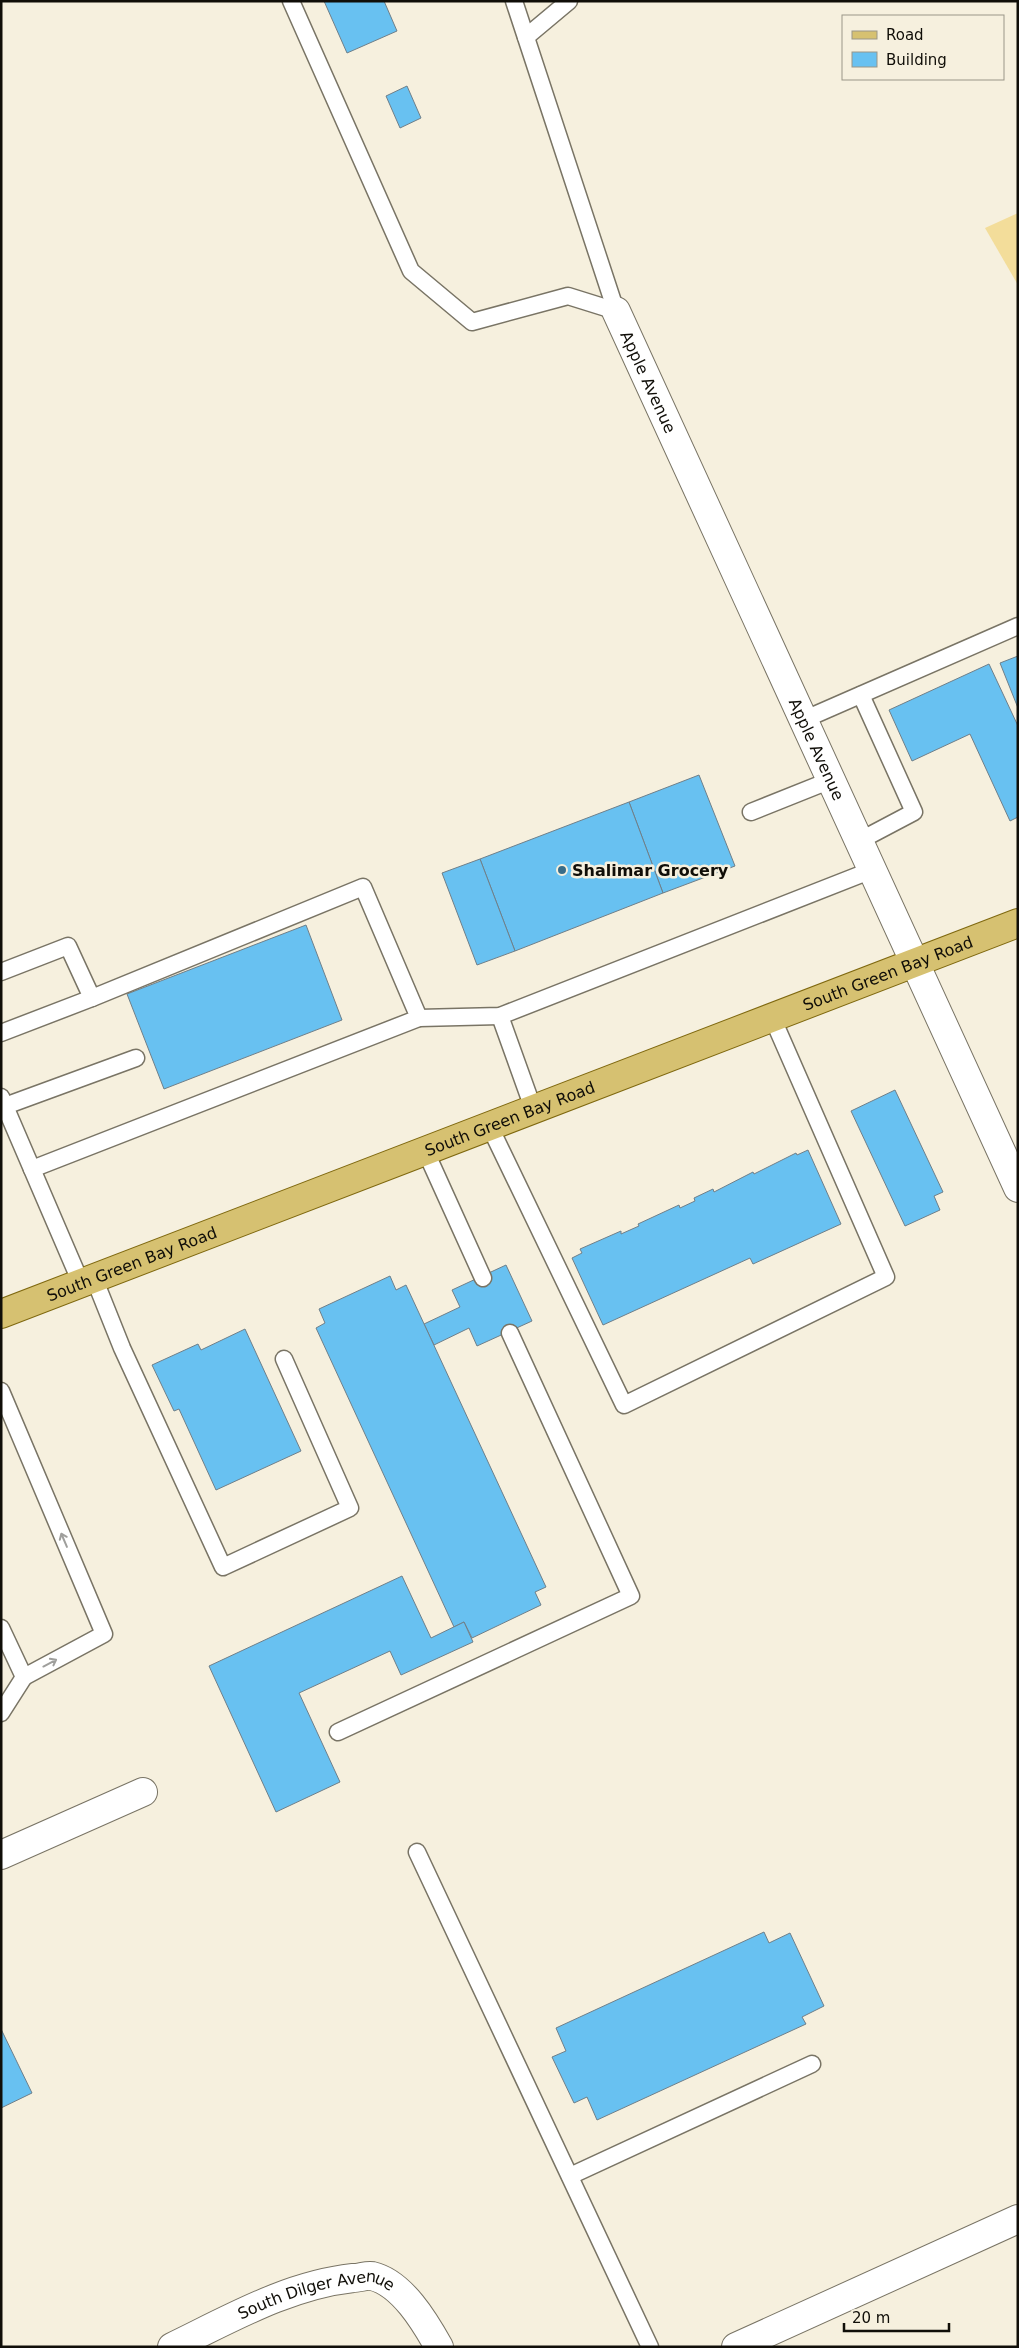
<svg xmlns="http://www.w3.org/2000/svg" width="1019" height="2348" font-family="'DejaVu Sans',sans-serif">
  <rect width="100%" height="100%" fill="#f6f0de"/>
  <path fill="#f3dd9a" d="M1018,213V285L985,228Z"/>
  <g fill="#68c1f1" stroke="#6f7f89">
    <path d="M324,1H384L397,31L347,53Z"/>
    <path d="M407,86L421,118L400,128L386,96Z"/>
    <path d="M1018,656V708L1000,663Z"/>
    <path d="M989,664L1018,726V817L1010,821L970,734L912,761L889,710Z"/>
    <path d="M699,775L735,866L663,893L629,802Z"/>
    <path d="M629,802L663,893L515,951L480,859Z"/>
    <path d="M480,859L515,951L477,965L442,873Z"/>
    <path d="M306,925L342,1020L164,1089L127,994Z"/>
    <path d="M895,1090L943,1192L934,1196L940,1210L905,1226L851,1111Z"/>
    <path d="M808,1150L841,1224L753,1264L750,1258L603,1325L572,1258L582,1253L580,1249L621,1231V1234L639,1226L638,1224L679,1205L680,1208L695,1201L694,1198L713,1189L714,1192L753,1172L754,1174L796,1153L797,1155Z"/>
    <path d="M506,1265L532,1321L477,1346L469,1328L434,1345L424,1324L460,1307L452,1290Z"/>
    <path d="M390,1276L396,1290L406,1285L546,1587L535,1592L541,1605L472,1638L464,1622L454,1627L316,1328L325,1323L319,1309Z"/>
    <path d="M245,1329L301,1451L216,1490L179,1409L174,1411L152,1365L198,1344L201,1350Z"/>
    <path d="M402,1576L431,1638L464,1622L473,1642L401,1675L390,1651L299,1693L340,1782L276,1812L209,1666Z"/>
    <path d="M764,1932L769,1943L790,1933L824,2006L802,2017L806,2024L597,2120L587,2097L574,2103L552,2057L566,2051L556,2028Z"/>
    <path d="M1,2029L32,2093L1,2108Z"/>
  </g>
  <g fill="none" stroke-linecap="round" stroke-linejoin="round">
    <defs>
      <g id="service">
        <path d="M291,1L411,271L472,322L568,296L616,311"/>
        <path d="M514,1L616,311"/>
        <path d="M526,37L569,1"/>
        <path d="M803,720L1018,626"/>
        <path d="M751,812L831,780"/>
        <path d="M859,841L914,812L861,695"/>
        <path d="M1,972L68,946L92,998L363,887L419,1018L32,1169"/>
        <path d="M500,1016L533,1108"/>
        <path d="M419,1018L500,1016L872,870"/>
        <path d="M1,1033L92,998"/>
        <path d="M1,1097L81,1283"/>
        <path d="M5,1106L136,1058"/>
        <path d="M489,1125L624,1405L886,1277L772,1017"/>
        <path d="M425,1150L483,1278"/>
        <path d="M94,1278L122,1348L223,1567L350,1508L284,1359"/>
        <path d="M1,1391L104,1634L24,1677L1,1628"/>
        <path d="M1,1713L24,1677"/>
        <path d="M338,1732L631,1596L510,1333"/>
        <path d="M417,1852L650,2347"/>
        <path d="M570,2176L812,2064"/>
      </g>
      <g id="minor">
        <path id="s1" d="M616,311L1018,1188"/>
        <path d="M1,1855L143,1792"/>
        <path id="s2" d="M172,2347C230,2319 288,2285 353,2278C359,2278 367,2275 372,2276C402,2283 425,2322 439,2347"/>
        <path d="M736,2347L1018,2219"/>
      </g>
      <g id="primary">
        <path id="s3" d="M1,1314L1018,923"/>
      </g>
    </defs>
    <use href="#service" stroke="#797465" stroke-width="19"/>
    <use href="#minor" stroke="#797465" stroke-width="30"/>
    <use href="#primary" stroke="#7f680f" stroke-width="30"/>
    <use href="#service" stroke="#fff" stroke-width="16"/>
    <use href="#minor" stroke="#fff" stroke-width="28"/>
    <use href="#primary" stroke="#d6c171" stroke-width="28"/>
  </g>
  <defs><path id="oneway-shaft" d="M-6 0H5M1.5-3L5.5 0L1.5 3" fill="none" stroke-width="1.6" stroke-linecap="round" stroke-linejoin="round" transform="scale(1.25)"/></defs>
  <g stroke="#9f9f9c">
    <use href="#oneway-shaft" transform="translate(64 1540) rotate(-113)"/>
    <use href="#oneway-shaft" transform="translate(50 1663) rotate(-28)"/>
  </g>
  <circle fill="#386c89" stroke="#f6f0de" stroke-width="2" cx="562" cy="870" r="5"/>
  <g text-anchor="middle" stroke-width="5" stroke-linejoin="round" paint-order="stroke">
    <g font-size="16" fill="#100e08" stroke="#f6f0de">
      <text dy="6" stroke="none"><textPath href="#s1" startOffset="78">Apple Avenue</textPath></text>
      <text dy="6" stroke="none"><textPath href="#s1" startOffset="482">Apple Avenue</textPath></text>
      <text dy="6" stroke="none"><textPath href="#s3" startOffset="950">South Green Bay Road</textPath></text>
      <text dy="6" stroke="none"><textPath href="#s3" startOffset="545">South Green Bay Road</textPath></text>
      <text dy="6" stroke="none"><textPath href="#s3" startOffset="140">South Green Bay Road</textPath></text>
      <text dy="6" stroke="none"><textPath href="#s2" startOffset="156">South Dilger Avenue</textPath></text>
    </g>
    <g font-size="16" font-weight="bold" fill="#100e08" stroke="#f6f0de" text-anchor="start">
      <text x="572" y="876">Shalimar Grocery</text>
    </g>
  </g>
  <rect width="1019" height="2348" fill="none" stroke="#100e08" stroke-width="5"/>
  <rect x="842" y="15" width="162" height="65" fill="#f6f0de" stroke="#9a9688"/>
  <rect x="852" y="31" width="25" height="8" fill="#d6c171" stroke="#9a9688"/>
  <text x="886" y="40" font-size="15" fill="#100e08">Road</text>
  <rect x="852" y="52" width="25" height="15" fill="#68c1f1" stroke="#9a9688"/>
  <text x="886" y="65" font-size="15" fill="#100e08">Building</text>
  <path d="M844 2323v8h105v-8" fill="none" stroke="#100e08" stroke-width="2.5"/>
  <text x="852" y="2323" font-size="15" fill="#100e08" stroke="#f6f0de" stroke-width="4" paint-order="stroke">20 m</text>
</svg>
